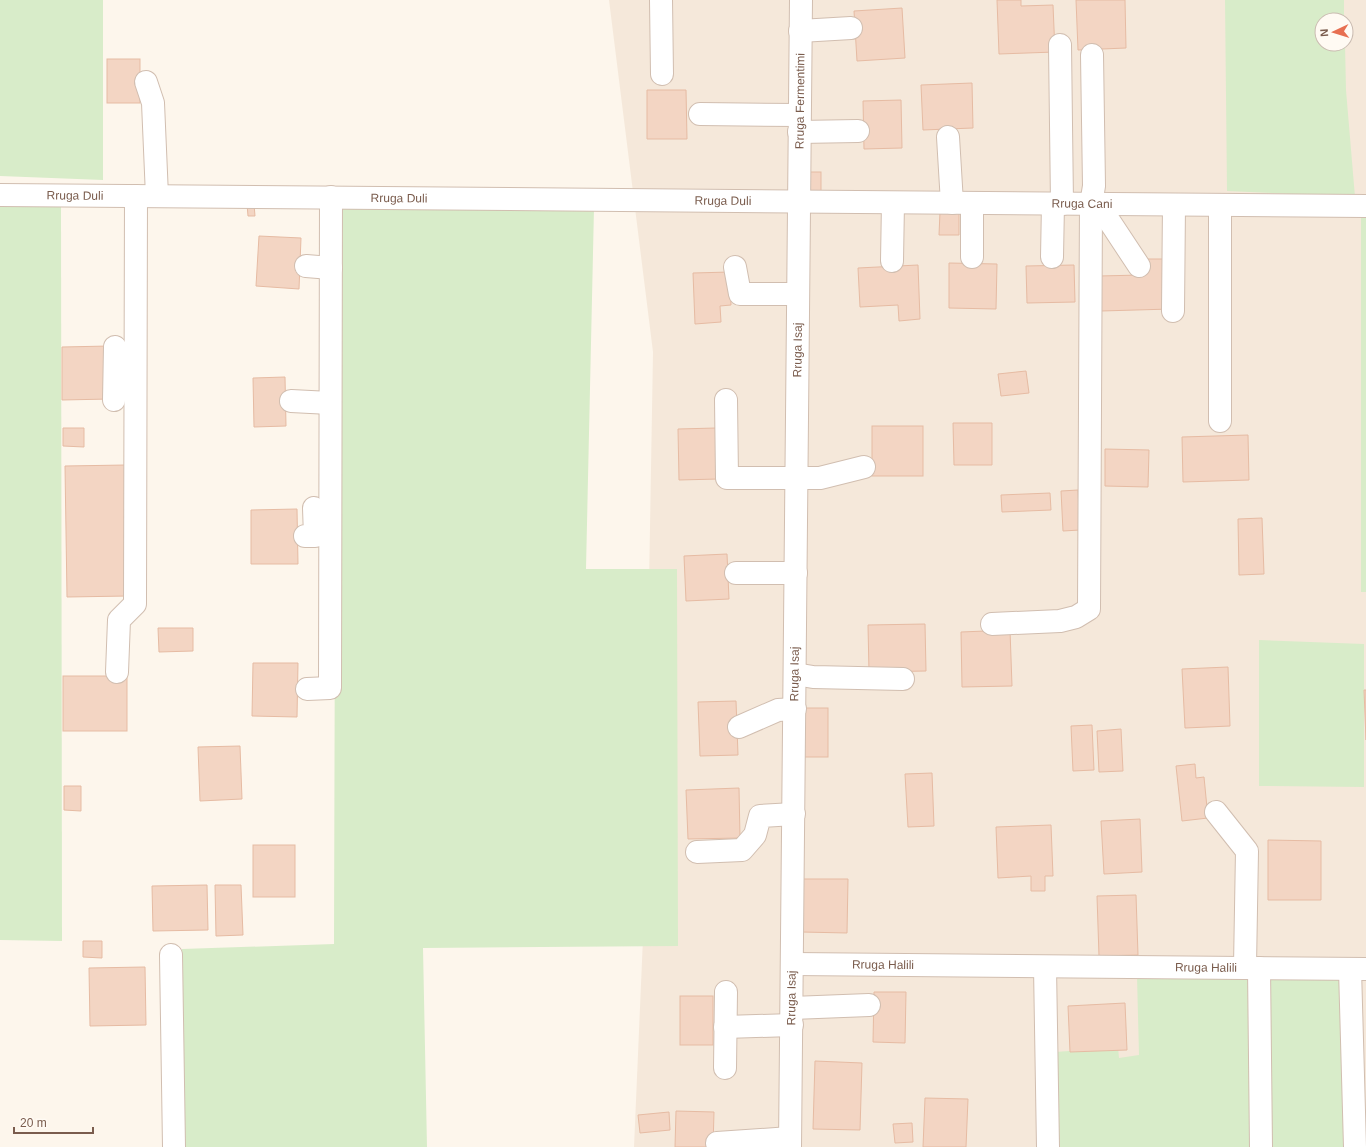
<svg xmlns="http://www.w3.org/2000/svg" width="1366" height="1147" font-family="Arial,sans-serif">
  <rect width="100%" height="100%" fill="#fdf6ec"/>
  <path fill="#f5e8da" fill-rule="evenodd" d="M609,0H1366V1147H634L643,938L653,352ZM1322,20H1346V44H1322Z"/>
  <g fill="#d8ecc9">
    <path d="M0,0H103V180L0,176Z"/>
    <path d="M1225,0H1344V20H1322V44H1345L1346,90L1355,197L1227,191Z"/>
    <path d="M0,204L61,206L62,941L0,940Z"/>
    <path d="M343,208H594L586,569H677L678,946L423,948L427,1147H184L182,949L334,944L336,226Z"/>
    <rect x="1361" y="217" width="5" height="375"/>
    <path d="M1259,640L1364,644V787L1259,786Z"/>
    <path d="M1247,975L1255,980L1256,1147H1058L1056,1052L1118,1047L1119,1058L1139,1055L1137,976Z"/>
    <path d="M1341,976L1347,1147H1272L1269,979Z"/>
  </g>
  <g fill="#f3d5c3" stroke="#e6bba3">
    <path d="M997,0H1021V6L1053,5L1055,52L999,54Z"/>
    <path d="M1076,0H1125L1126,48L1078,50Z"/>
    <path d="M902,8L905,58L857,61L854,11Z"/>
    <rect x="107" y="59" width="33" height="44"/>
    <path d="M972,83L973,128L923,130L921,85Z"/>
    <path d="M647,90H686L687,139H647Z"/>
    <path d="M901,100L902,148L864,149L863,101Z"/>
    <rect x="808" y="172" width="13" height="20"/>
    <path d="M247,204H254L255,216H248Z"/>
    <path d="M959,211V235H939L940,212Z"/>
    <path d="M259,236L301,238L299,289L256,286Z"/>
    <path d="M1141,259H1169L1171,309L1101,311L1099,276L1141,275Z"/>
    <path d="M949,263L997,264L996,309L949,308Z"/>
    <path d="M918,265L920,319L899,321L898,305L860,307L858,268Z"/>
    <path d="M1074,265L1075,302L1027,303L1026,266Z"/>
    <path d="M730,272L731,305L720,306L721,322L695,324L693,273Z"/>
    <path d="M109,346L110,399L62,400V347Z"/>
    <path d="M1026,371L1029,393L1001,396L998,374Z"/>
    <path d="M285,377L286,426L254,427L253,378Z"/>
    <path d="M953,423H992V465H954Z"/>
    <rect x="872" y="426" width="51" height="50"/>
    <path d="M63,428H84V447L63,446Z"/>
    <path d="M716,428L718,479L679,480L678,429Z"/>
    <path d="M1248,435L1249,480L1183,482L1182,437Z"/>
    <path d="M1105,449L1149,450L1148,487L1105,486Z"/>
    <path d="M126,465L128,596L67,597L65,466Z"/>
    <path d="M1078,490L1080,530L1063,531L1061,491Z"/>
    <path d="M1050,493L1051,510L1002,512L1001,495Z"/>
    <path d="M297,509L298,564H251V510Z"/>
    <path d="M1262,518L1264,574L1239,575L1238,519Z"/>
    <path d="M727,554L729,599L686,601L684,556Z"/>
    <path d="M925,624L926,671L869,672L868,625Z"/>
    <path d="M158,628H193V651L159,652Z"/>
    <path d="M1010,630L1012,686L962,687L961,632Z"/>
    <path d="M253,663H298L297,717L252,716Z"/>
    <path d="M1228,667L1230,726L1185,728L1182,669Z"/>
    <rect x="63" y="676" width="64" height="55"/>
    <path d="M1364,690H1366V740Z"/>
    <path d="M736,701L738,755L700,756L698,702Z"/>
    <rect x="803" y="708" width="25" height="49"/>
    <path d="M1092,725L1094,770L1073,771L1071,726Z"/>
    <path d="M1121,729L1123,771L1099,772L1097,731Z"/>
    <path d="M240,746L242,799L200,801L198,747Z"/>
    <path d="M1195,764L1196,778L1204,777L1208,818L1182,821L1176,766Z"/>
    <path d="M932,773L934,826L908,827L905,774Z"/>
    <path d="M64,786H81V811L64,810Z"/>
    <path d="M739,788L740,838L688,839L686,790Z"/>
    <path d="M1140,819L1142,872L1104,874L1101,821Z"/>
    <path d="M1051,825L1053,876H1045V891H1031V876L998,878L996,827Z"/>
    <path d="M1268,840L1321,841V900H1268Z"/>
    <rect x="253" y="845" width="42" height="52"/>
    <path d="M803,879H848L847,933L802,932Z"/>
    <path d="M207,885L208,930L153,931L152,886Z"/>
    <path d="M215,885H241L243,935L216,936Z"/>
    <path d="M1136,895L1138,955L1099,956L1097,896Z"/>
    <path d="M83,941H102V958L83,957Z"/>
    <path d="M145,967L146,1025L90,1026L89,968Z"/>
    <path d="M874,992H906L905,1043L873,1042Z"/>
    <rect x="680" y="996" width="33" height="49"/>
    <path d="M1125,1003L1127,1050L1070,1052L1068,1006Z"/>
    <path d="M815,1061L862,1063L860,1130L813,1129Z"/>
    <path d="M925,1098L968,1099L966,1147H923Z"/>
    <path d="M676,1111L714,1112L713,1147H675Z"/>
    <path d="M669,1112L670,1130L640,1133L638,1115Z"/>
    <path d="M912,1123L913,1142L895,1143L893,1124Z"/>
  </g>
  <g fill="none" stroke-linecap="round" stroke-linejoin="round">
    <defs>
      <g id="minor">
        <path d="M661,0L662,74"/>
        <path d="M800,31L851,28"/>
        <path d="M1060,45L1062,204"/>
        <path d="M146,82L153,103L157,196"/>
        <path d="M700,114L799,115"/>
        <path d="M799,132L858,131"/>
        <path d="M948,137L952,203"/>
        <path id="s1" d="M0,195L1366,206"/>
        <path d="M1091,204L1106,216L1139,266"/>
        <path d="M1220,205V421"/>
        <path d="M972,257V203"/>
        <path d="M1052,257L1053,204"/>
        <path d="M892,261L893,203"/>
        <path d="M306,266L331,268"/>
        <path d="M735,267L740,294H798"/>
        <path d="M1173,311L1174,205"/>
        <path d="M114,400L115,347"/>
        <path d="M726,400L727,478H820L864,467"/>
        <path d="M291,401L330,403"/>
        <path d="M305,536H315L314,508"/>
        <path d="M736,573H796"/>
        <path d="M992,624L1060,621L1076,617L1089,609L1091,204L1094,186L1092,55"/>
        <path d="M117,672L119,620L135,604L136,196"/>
        <path d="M795,674L813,677L903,679"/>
        <path d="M307,689L330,688L331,197"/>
        <path d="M739,727L778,710L795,709"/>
        <path d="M1216,812L1247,851L1245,966"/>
        <path d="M697,852L742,850L755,835L760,816L794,814"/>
        <path d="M171,955L174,1147"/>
        <path id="s2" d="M793,964L1366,969"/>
        <path d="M1045,967L1048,1147"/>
        <path d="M1259,968L1261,1147"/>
        <path d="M1350,969L1355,1147"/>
        <path d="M792,1008L869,1005"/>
        <path d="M725,1027L792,1025"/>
        <path d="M725,1068L726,992"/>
        <path d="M717,1143L790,1138"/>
        <path id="s3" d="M790,1147L801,0"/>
      </g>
    </defs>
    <use href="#minor" stroke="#d1beb0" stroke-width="24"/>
    <use href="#minor" stroke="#fff" stroke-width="22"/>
  </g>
  <g text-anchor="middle" stroke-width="3.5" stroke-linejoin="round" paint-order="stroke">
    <g font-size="12" fill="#7a5c4d" stroke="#fffaf3">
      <text dy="4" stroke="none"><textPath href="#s3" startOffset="1046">Rruga Fermentimi</textPath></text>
      <text dy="4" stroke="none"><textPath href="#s1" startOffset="75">Rruga Duli</textPath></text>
      <text dy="4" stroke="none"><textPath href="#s1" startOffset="399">Rruga Duli</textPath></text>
      <text dy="4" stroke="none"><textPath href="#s1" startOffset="723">Rruga Duli</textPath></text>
      <text dy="4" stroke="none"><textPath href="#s1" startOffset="1082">Rruga Cani</textPath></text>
      <text dy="4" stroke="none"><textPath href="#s3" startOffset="797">Rruga Isaj</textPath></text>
      <text dy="4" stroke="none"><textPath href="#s3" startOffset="473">Rruga Isaj</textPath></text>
      <text dy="4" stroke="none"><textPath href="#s2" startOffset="90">Rruga Halili</textPath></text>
      <text dy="4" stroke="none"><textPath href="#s2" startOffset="413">Rruga Halili</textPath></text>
      <text dy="4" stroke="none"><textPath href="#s3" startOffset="149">Rruga Isaj</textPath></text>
    </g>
  </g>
  <g transform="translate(1334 32) rotate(266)"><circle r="19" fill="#fffaf3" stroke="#cabbb1"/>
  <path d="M0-3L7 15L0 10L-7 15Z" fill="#e76f51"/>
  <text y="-6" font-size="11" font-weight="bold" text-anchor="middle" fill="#7a5c4d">N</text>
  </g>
  <path d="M14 1127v6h79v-6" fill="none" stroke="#7a5c4d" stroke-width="2"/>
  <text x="20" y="1127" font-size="12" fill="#7a5c4d" stroke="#fffaf3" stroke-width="3" paint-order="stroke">20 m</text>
</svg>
